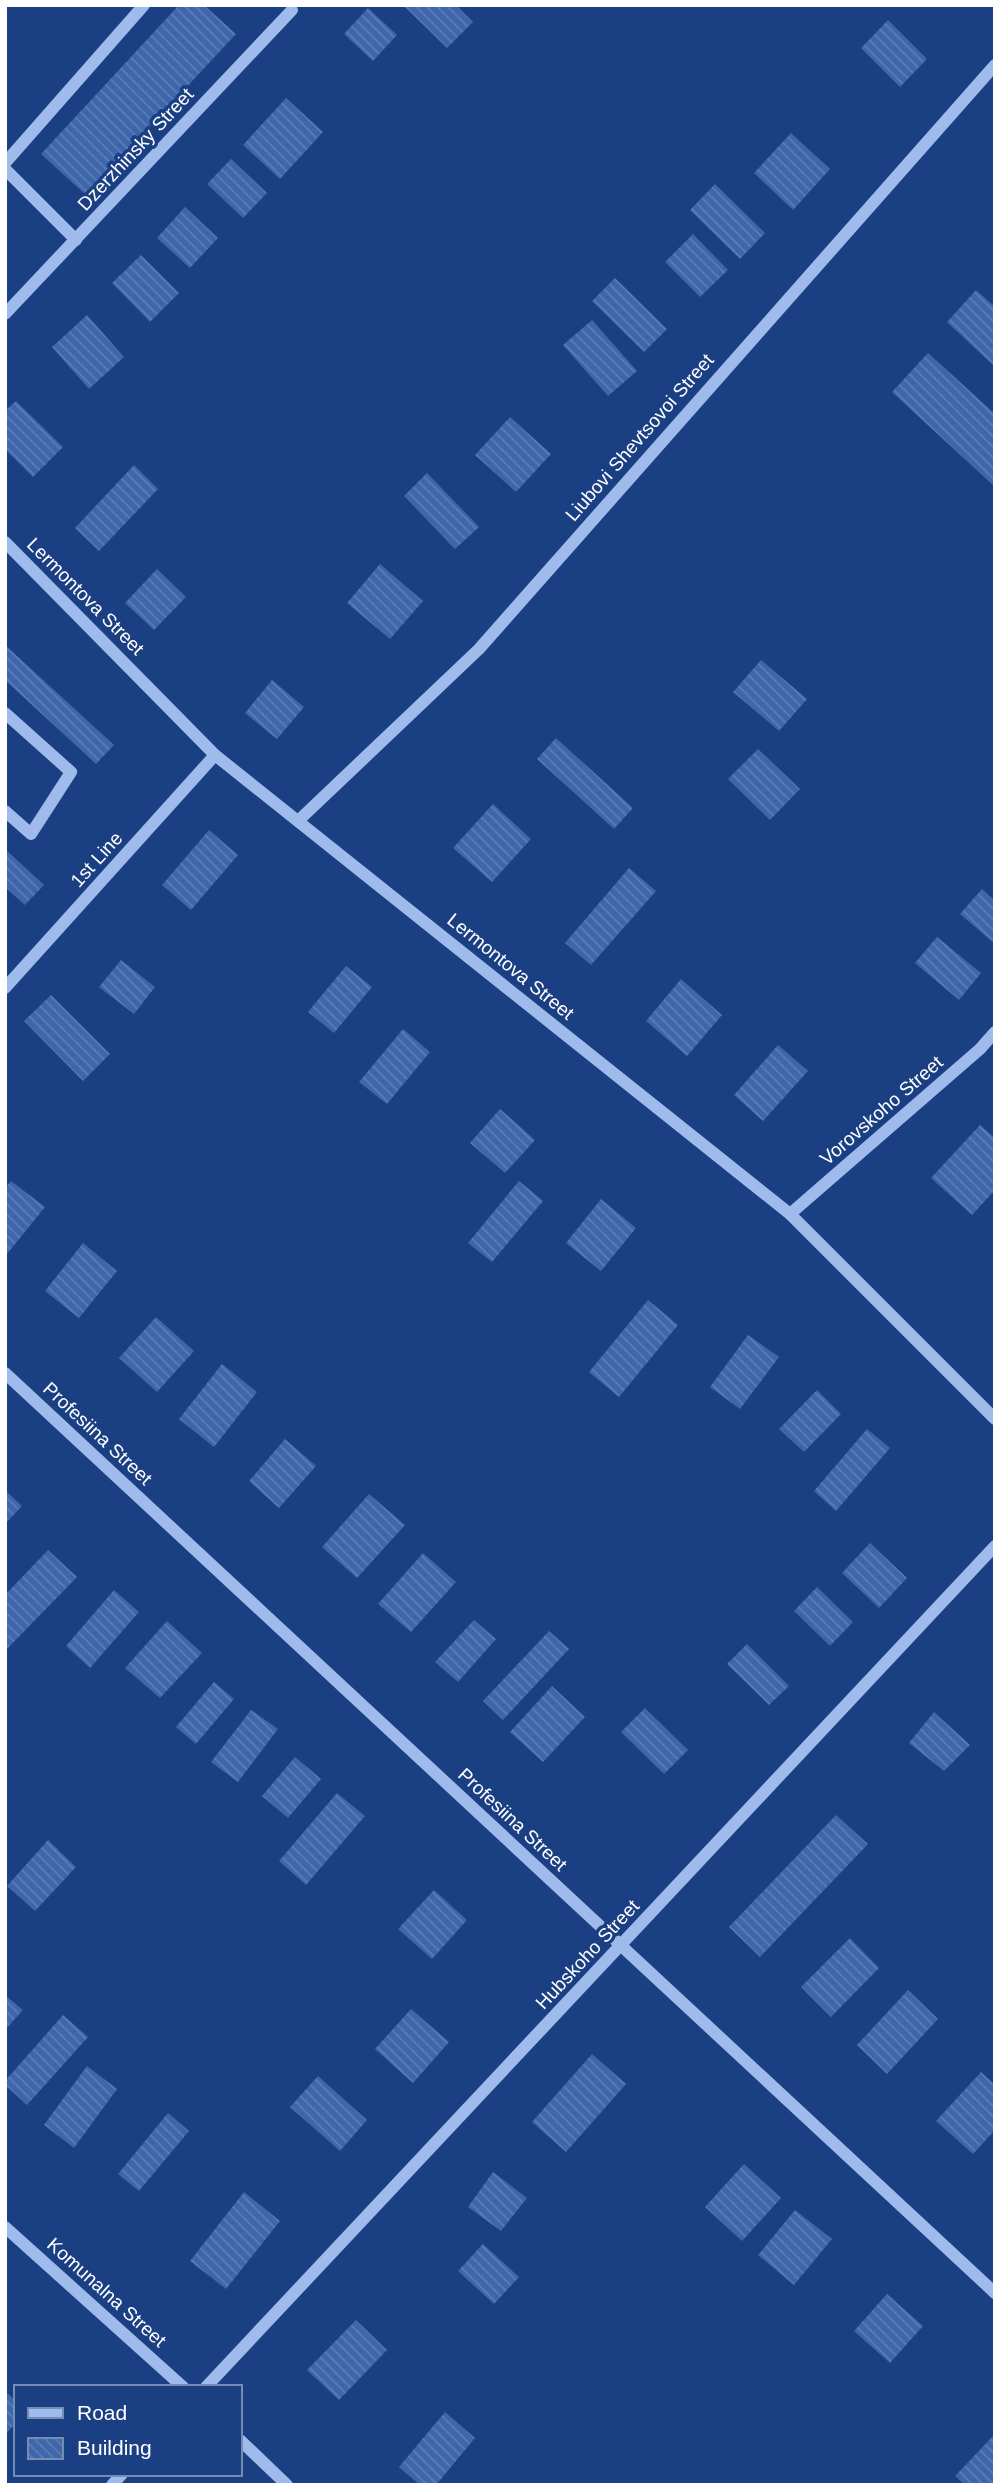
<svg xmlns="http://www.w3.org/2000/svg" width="1000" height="2490" font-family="Helvetica,sans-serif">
  <defs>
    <pattern id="building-back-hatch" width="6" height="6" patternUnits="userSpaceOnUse" patternTransform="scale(1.75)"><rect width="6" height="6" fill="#3e66aa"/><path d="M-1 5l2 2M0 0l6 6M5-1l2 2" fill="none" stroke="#5b7db7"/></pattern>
  </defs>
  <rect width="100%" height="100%" fill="#1a3f83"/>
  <g fill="url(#building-back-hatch)">
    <path d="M179,5H204L236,34L86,195L41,154Z"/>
    <path d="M403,5H456L473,22L447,48Z"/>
    <path d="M368,8L397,35L373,61L344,34Z"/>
    <path d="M888,20L927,59L900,87L861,48Z"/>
    <path d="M286,98L323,132L280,179L243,145Z"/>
    <path d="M791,133L830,169L793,210L754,173Z"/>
    <path d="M231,159L267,193L243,218L207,184Z"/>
    <path d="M715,184L765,233L740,259L690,210Z"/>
    <path d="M185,207L218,238L190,268L157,238Z"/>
    <path d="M693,234L728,270L700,297L665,262Z"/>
    <path d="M141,255L179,293L150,322L112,283Z"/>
    <path d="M615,278L667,329L644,352L592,301Z"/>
    <path d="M976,290L995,307V367L947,322Z"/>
    <path d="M87,315L124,357L89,389L52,347Z"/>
    <path d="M592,320L637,371L608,396L563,345Z"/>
    <path d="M928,353L995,414V487L892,392Z"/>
    <path d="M16,401L63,447L33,477L5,449V411Z"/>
    <path d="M510,417L551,454L516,492L475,455Z"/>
    <path d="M134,465L158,489L99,551L75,528Z"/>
    <path d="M427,473L479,527L455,549L404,496Z"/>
    <path d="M380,564L423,601L390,639L347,603Z"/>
    <path d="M157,569L186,597L154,630L125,603Z"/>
    <path d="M5,645L114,745L96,764L5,680Z"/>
    <path d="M761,660L807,699L779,731L733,692Z"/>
    <path d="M272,680L304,707L277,739L245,713Z"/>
    <path d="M556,738L633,808L614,829L537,759Z"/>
    <path d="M758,749L800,789L770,820L728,779Z"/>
    <path d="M493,804L531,839L492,882L453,848Z"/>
    <path d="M209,830L238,855L191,910L162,885Z"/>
    <path d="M5,849L44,885L25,905L5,887Z"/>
    <path d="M629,868L656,891L591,965L565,943Z"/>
    <path d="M982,889L995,901V944L960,914Z"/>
    <path d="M937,937L981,973L959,1000L915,963Z"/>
    <path d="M121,960L155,987L134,1014L99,987Z"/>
    <path d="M346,966L372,987L334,1033L308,1012Z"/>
    <path d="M681,979L722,1015L687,1056L646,1021Z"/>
    <path d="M51,995L110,1054L83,1081L24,1021Z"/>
    <path d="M403,1029L430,1052L387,1104L359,1082Z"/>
    <path d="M778,1045L808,1071L763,1121L734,1095Z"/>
    <path d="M500,1109L535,1140L505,1173L470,1143Z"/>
    <path d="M980,1125L995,1138V1190L972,1215L931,1178Z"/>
    <path d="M11,1181L45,1207L7,1254L5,1188Z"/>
    <path d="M519,1181L543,1201L492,1262L468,1243Z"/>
    <path d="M601,1199L636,1228L601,1271L566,1243Z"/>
    <path d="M83,1243L117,1271L79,1318L45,1291Z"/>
    <path d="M648,1300L678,1325L619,1397L589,1372Z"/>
    <path d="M156,1317L194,1351L157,1392L119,1358Z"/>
    <path d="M748,1335L779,1357L740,1409L710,1387Z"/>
    <path d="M222,1364L257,1392L214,1447L179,1419Z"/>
    <path d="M817,1390L841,1414L804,1452L779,1429Z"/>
    <path d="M867,1429L890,1448L836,1511L814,1491Z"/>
    <path d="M285,1439L316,1466L279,1508L249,1481Z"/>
    <path d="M5,1490L22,1506L5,1524Z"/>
    <path d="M369,1494L405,1525L357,1578L322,1547Z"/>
    <path d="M870,1543L907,1578L879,1608L842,1573Z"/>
    <path d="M48,1550L77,1577L5,1651V1595Z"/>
    <path d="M423,1553L456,1582L411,1632L378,1604Z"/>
    <path d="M817,1587L853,1622L830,1646L794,1611Z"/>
    <path d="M114,1590L139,1612L90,1668L66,1646Z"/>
    <path d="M474,1620L496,1639L458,1682L435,1662Z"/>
    <path d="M167,1621L202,1653L160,1698L125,1668Z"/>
    <path d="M549,1631L569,1649L503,1720L483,1701Z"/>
    <path d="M747,1644L789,1686L769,1705L727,1664Z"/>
    <path d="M214,1682L234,1699L196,1744L176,1727Z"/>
    <path d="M552,1686L585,1717L543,1762L510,1732Z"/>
    <path d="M645,1708L688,1750L664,1774L621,1732Z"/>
    <path d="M251,1710L278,1729L238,1782L211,1762Z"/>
    <path d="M934,1712L970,1745L944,1771L909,1743Z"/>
    <path d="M295,1757L321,1779L288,1818L262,1796Z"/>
    <path d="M337,1793L365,1816L306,1885L279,1861Z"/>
    <path d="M836,1815L868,1844L760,1957L729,1927Z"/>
    <path d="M48,1840L76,1867L35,1911L7,1886Z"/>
    <path d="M434,1890L467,1920L432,1959L398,1929Z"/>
    <path d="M850,1938L879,1968L831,2017L801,1987Z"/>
    <path d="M908,1990L938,2019L887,2074L857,2045Z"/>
    <path d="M5,1995L23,2010L5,2030Z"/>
    <path d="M411,2009L449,2042L413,2083L375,2049Z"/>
    <path d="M63,2015L88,2037L27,2105L5,2085V2081Z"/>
    <path d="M592,2054L626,2084L566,2152L532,2122Z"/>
    <path d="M87,2066L117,2089L74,2148L44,2125Z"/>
    <path d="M981,2072L995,2085V2130L973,2154L936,2121Z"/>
    <path d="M318,2076L367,2120L340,2151L290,2107Z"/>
    <path d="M168,2113L189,2131L139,2191L118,2174Z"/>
    <path d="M744,2164L781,2198L742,2241L705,2207Z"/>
    <path d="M493,2172L527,2198L501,2231L468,2207Z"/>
    <path d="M244,2192L280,2221L226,2289L190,2261Z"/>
    <path d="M795,2210L832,2239L794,2285L758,2255Z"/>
    <path d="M483,2244L519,2277L494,2304L458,2271Z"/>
    <path d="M887,2294L923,2326L890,2363L854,2331Z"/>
    <path d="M356,2320L387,2350L339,2400L307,2370Z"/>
    <path d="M5,2391L16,2401V2423L5,2435Z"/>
    <path d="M445,2412L475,2438L436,2485H420L399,2467Z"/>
    <path d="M995,2434V2485H965L955,2476Z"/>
  </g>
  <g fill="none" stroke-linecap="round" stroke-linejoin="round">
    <g stroke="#9fbbeb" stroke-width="12">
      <path d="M5,163L144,5"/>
      <path d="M5,169L76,240"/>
      <path d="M5,314L292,10"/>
      <path d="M5,542L215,755L790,1214L995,1419"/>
      <path d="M5,713L71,772L31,834L5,811"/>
      <path d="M298,821L479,649L995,65"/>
      <path d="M5,988L215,755"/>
      <path d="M790,1214L980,1049L995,1032"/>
      <path d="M5,1373L995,2293"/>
      <path d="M5,2227L183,2387"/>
      <path d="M206,2387L995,1546"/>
      <path d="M240,2440L287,2485"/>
      <path d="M112,2485L122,2474"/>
    </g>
  </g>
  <g text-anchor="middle" stroke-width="7" stroke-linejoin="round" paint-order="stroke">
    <g font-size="19" fill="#fff" stroke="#1a3f83">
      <text transform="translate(135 149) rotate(-47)" y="7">Dzerzhinsky Street</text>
      <text transform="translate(639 437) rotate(-49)" y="7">Liubovi Shevtsovoi Street</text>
      <text transform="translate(86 596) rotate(45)" y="7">Lermontova Street</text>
      <text transform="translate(96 859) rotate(-48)" y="7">1st Line</text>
      <text transform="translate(511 966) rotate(39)" y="7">Lermontova Street</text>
      <text transform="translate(881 1110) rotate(-41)" y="7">Vorovskoho Street</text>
      <text transform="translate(98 1433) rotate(43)" y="7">Profesiina Street</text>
      <text transform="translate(513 1819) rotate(43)" y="7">Profesiina Street</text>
      <text transform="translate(587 1954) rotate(-47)" y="7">Hubskoho Street</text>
      <text transform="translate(107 2292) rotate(42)" y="7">Komunalna Street</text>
    </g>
  </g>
  <rect width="1000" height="2490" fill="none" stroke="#ffffff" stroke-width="14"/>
  <rect x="14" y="2385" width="228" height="91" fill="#1a3f83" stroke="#768cb5" stroke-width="2"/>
  <rect x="28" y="2408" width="35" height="10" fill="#9fbbeb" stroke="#768cb5" stroke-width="2"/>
  <text x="77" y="2420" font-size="21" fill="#ffffff">Road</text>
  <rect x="28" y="2438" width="35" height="21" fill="url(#building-back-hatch)" stroke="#768cb5" stroke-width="2"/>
  <text x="77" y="2455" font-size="21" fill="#ffffff">Building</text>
</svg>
